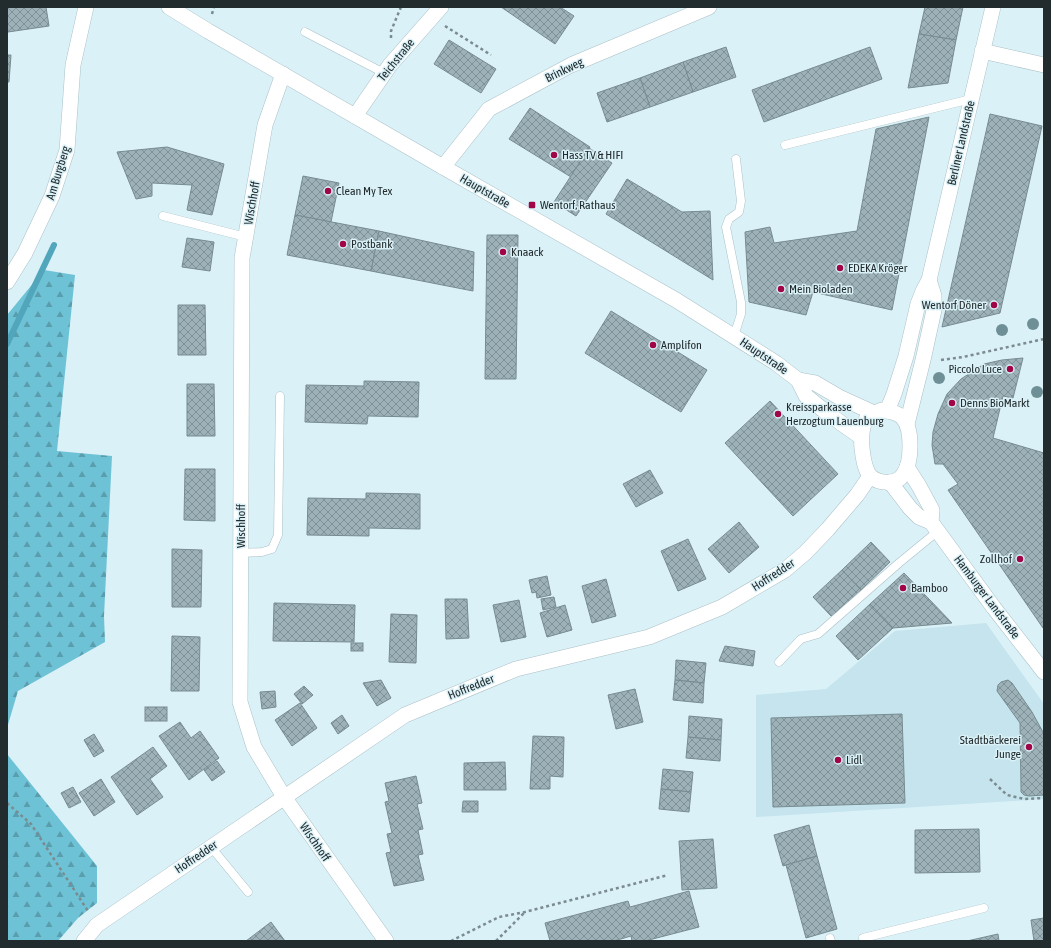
<svg xmlns="http://www.w3.org/2000/svg" width="1051" height="948" font-family="'Asap Condensed',sans-serif">
  <defs>
    <pattern id="forest-firs" width="22" height="20" patternUnits="userSpaceOnUse"><rect width="22" height="20" fill="#6ec2d6"/><path d="M5 1l3.5 6h-7zM16 11l3.5 6h-7z" fill="#5a9eae"/></pattern>
    <pattern id="building-cross-hatch" width="8" height="8" patternUnits="userSpaceOnUse"><rect width="8" height="8" fill="#9cb2b8"/><path d="M0 0l8 8M0 8l8-8" fill="none" stroke="#7f9196"/></pattern>
  </defs>
  <rect width="100%" height="100%" fill="#daf1f7"/>
  <path fill="#c5e4ed" d="M986,623L1044,704V799L756,817V695L826,689L895,631Z"/>
  <g fill="url(#forest-firs)">
    <path d="M44,270L75,275L57,451L112,456L104,616L105,642L18,691L7,728V315Z"/>
    <path d="M7,754L97,866V903L78,918L58,941H7Z"/>
  </g>
  <g fill="none" stroke-linecap="round" stroke-linejoin="round">
    <path stroke="#52a6bb" stroke-width="6" d="M7,344L54,245"/>
  </g>
  <g fill="url(#building-cross-hatch)" stroke="#778c91">
    <path d="M7,7H46L49,26L8,32L7,25Z"/>
    <path d="M501,7H560L574,16L555,44Z"/>
    <path d="M925,7H963L956,40L919,34Z"/>
    <path d="M919,34L956,40L948,83L908,88Z"/>
    <path d="M449,40L496,69L481,93L434,64Z"/>
    <path d="M726,47L736,77L693,92L683,62Z"/>
    <path d="M870,47L882,79L764,122L752,90Z"/>
    <path d="M7,55H11L9,82H7Z"/>
    <path d="M683,62L693,92L650,107L640,78Z"/>
    <path d="M640,78L650,107L607,122L597,93Z"/>
    <path d="M530,108L590,147L571,177L509,139Z"/>
    <path d="M990,114L1042,126L1000,313L942,327Z"/>
    <path d="M929,117L892,310L813,292L806,315L749,302L745,232L770,227L774,243L857,231L876,129Z"/>
    <path d="M167,147L224,164L212,215L187,210L192,185L152,183V196L136,199L117,152Z"/>
    <path d="M589,148L612,163L576,216L554,202Z"/>
    <path d="M303,176L339,183L331,222L295,215Z"/>
    <path d="M627,179L682,212L710,211L713,280L606,214Z"/>
    <path d="M295,215L379,231L371,271L287,255Z"/>
    <path d="M379,231L474,252L473,291L371,271Z"/>
    <path d="M487,235H518L516,379H485Z"/>
    <path d="M187,238L214,242L210,271L182,267Z"/>
    <path d="M178,305H205L206,355H178Z"/>
    <path d="M611,311L707,370L681,412L585,353Z"/>
    <path d="M1023,358L1013,398L1003,396L993,438L1044,453V627L1043,628L948,490L958,484L943,464H935L932,445L933,432L938,414L947,394L961,379L984,364L1002,360Z"/>
    <path d="M364,381L419,382L418,417L368,416L367,424L305,422L306,385L364,386Z"/>
    <path d="M187,384H214L215,436H187Z"/>
    <path d="M770,401L838,474L793,516L725,443Z"/>
    <path d="M185,469H215V521L184,520Z"/>
    <path d="M650,470L663,493L636,507L623,484Z"/>
    <path d="M366,493L420,494V529L369,528V536L307,535L308,498L366,499Z"/>
    <path d="M739,522L759,547L729,573L708,549Z"/>
    <path d="M688,539L706,579L678,591L661,551Z"/>
    <path d="M871,542L890,562L861,590L842,570Z"/>
    <path d="M172,549L202,550L201,607H172Z"/>
    <path d="M842,570L861,590L832,617L813,597Z"/>
    <path d="M904,573L952,623L893,628L870,604Z"/>
    <path d="M547,576L551,595L537,598L536,592L532,593L529,580Z"/>
    <path d="M606,579L616,616L592,623L582,586Z"/>
    <path d="M554,597L556,607L543,610L541,599Z"/>
    <path d="M445,599H467L469,638L446,639Z"/>
    <path d="M519,600L526,637L501,642L493,605Z"/>
    <path d="M274,603L355,605L354,642L273,641Z"/>
    <path d="M870,604L893,628L858,660L836,636Z"/>
    <path d="M565,605L572,630L547,637L540,613Z"/>
    <path d="M391,614L417,615L416,663L389,662Z"/>
    <path d="M172,636L200,637L199,691H171Z"/>
    <rect x="351" y="643" width="12" height="8"/>
    <path d="M725,646L755,651L753,666L719,661Z"/>
    <path d="M676,660L706,663L704,683L675,680Z"/>
    <path d="M381,680L391,698L377,706L363,683Z"/>
    <path d="M675,680L704,683L703,703L673,700Z"/>
    <path d="M1008,680L1012,683L1032,712L1044,734V795L1029,796L1024,795L1021,792V789L1020,723L997,691L998,685L1001,682Z"/>
    <path d="M304,686L313,695L302,704L294,694Z"/>
    <path d="M635,689L643,722L616,729L608,695Z"/>
    <path d="M275,691L276,707L262,709L260,692Z"/>
    <path d="M300,703L317,728L292,746L275,720Z"/>
    <rect x="145" y="707" width="22" height="14"/>
    <path d="M902,714L905,803L773,807L771,718Z"/>
    <path d="M342,715L349,726L338,734L331,723Z"/>
    <path d="M689,716L722,719L721,740L688,737Z"/>
    <path d="M180,722L191,738L200,731L219,758L189,780L159,736Z"/>
    <path d="M94,734L104,751L94,757L84,740Z"/>
    <path d="M533,736L564,737L563,777L550,776V789H530Z"/>
    <path d="M688,737L721,740L720,761L686,758Z"/>
    <path d="M153,747L167,766L150,779L163,797L137,815L111,777Z"/>
    <path d="M217,761L225,772L212,781L204,770Z"/>
    <path d="M505,762L506,790H464V763Z"/>
    <path d="M663,769L693,772L691,792L661,789Z"/>
    <path d="M416,776L422,803L417,804L423,829L418,830L423,854L418,855L424,880L394,886L386,853L391,852L387,834L392,833L385,802L389,801L385,783Z"/>
    <path d="M101,779L115,802L94,816L79,793Z"/>
    <path d="M73,787L81,802L69,808L61,793Z"/>
    <path d="M661,789L691,792L689,812L659,809Z"/>
    <path d="M463,801H478V812H462Z"/>
    <path d="M809,825L817,856L783,866L774,835Z"/>
    <path d="M979,829L980,872L915,873V830Z"/>
    <path d="M713,839L717,888L682,890L679,841Z"/>
    <path d="M817,856L837,929L806,938L786,865Z"/>
    <path d="M689,891L699,927L645,941H632L631,936L614,941H550L545,923L628,901L630,907Z"/>
    <path d="M1044,918V941H1034L1031,920Z"/>
    <path d="M271,922L285,941H246Z"/>
    <path d="M998,934L999,941H967Z"/>
  </g>
  <g fill="none" stroke-linecap="round" stroke-linejoin="round">
    <defs>
      <g id="service">
        <path d="M305,32L384,73"/>
        <path d="M785,145L971,99"/>
        <path d="M163,216L246,237"/>
        <path d="M734,336L741,314V302L726,227L729,219L739,212L741,201L736,159"/>
        <path d="M241,553L262,552L272,549L278,535L280,396"/>
        <path d="M779,662L801,639L818,634L899,563L938,531"/>
        <path d="M211,847L248,892"/>
        <path d="M830,938L831,941"/>
        <path d="M864,941L863,938L984,908"/>
      </g>
      <g id="minor">
        <path d="M169,7L208,31L443,167L676,300L776,363L798,380L806,396L827,413L861,437"/>
        <path d="M982,51L1044,65"/>
        <path d="M283,74L265,125L242,258L240,702L254,747L284,797L386,941"/>
        <path d="M355,116L390,65L441,7"/>
        <path d="M443,167L489,109L571,65L709,7"/>
        <path d="M7,282L25,253L52,196L67,150L73,65L86,7"/>
        <path d="M798,380L815,383L839,397L874,413"/>
        <path d="M882,410C888,411 897,412 902,417C913,428 912,463 903,475C896,485 879,484 870,476C866,471 864,462 863,456C861,445 860,426 868,417C872,414 877,412 882,410Z"/>
        <path d="M887,411L894,394L906,356L918,304L923,291L929,280L993,7"/>
        <path d="M907,424L923,360L934,310V296L929,280"/>
        <path d="M907,467L919,486L932,510L931,522"/>
        <path d="M890,482L910,508L919,517L931,522L994,608L1044,672"/>
        <path d="M84,941L97,925L405,715L516,669L649,637L722,607L785,570L805,553L828,529L857,495L870,476"/>
      </g>
    </defs>
    <use href="#service" stroke="#abc1c7" stroke-width="9"/>
    <use href="#minor" stroke="#abc1c7" stroke-width="16"/>
    <g stroke="#7b8b8f" stroke-width="2.5" stroke-dasharray="3 3" stroke-linecap="butt">
      <path d="M212,14L214,7"/>
      <path d="M445,26L491,55"/>
      <path d="M391,38V31L401,7"/>
      <path d="M941,360L963,357L1044,339"/>
      <path d="M990,779L1007,795L1024,799L1044,798"/>
      <path d="M7,803L31,824L88,911"/>
      <path d="M451,941L499,917L525,912L668,875"/>
      <path d="M496,941L524,913"/>
    </g>
    <use href="#service" stroke="#fff" stroke-width="8"/>
    <use href="#minor" stroke="#fff" stroke-width="15"/>
  </g>
  <g fill="#6f8f97">
    <circle cx="1033" cy="324" r="6"/>
    <circle cx="1002" cy="330" r="6"/>
    <circle cx="939" cy="378" r="6"/>
    <circle cx="1037" cy="392" r="6"/>
  </g>
  <g fill="#a00548" stroke="#daf1f7" stroke-width="1.5">
    <circle cx="554" cy="155" r="4"/>
    <circle cx="328" cy="191" r="4"/>
    <rect x="528" y="201" width="8" height="8" rx="2"/>
    <circle cx="343" cy="244" r="4"/>
    <circle cx="503" cy="252" r="4"/>
    <circle cx="840" cy="268" r="4"/>
    <circle cx="781" cy="289" r="4"/>
    <circle cx="994" cy="305" r="4"/>
    <circle cx="653" cy="345" r="4"/>
    <circle cx="1010" cy="369" r="4"/>
    <circle cx="952" cy="403" r="4"/>
    <circle cx="778" cy="414" r="4"/>
    <circle cx="1020" cy="559" r="4"/>
    <circle cx="903" cy="588" r="4"/>
    <circle cx="1029" cy="747" r="4"/>
    <circle cx="838" cy="760" r="4"/>
  </g>
  <g text-anchor="middle" stroke-width="3" stroke-linejoin="round" paint-order="stroke">
    <g font-size="12" fill="#222b2d" stroke="#daf1f7">
      <text transform="translate(396 60) rotate(-51)" y="4">Teichstraße</text>
      <text transform="translate(564 70) rotate(-26)" y="4">Brinkweg</text>
      <text transform="translate(961 143) rotate(-77)" y="4">Berliner Landstraße</text>
      <text transform="translate(58 173) rotate(-73)" y="4">Am Burgberg</text>
      <text transform="translate(485 191) rotate(30)" y="4">Hauptstraße</text>
      <text transform="translate(252 203) rotate(-80)" y="4">Wischhoff</text>
      <text transform="translate(764 356) rotate(34)" y="4">Hauptstraße</text>
      <text transform="translate(241 526) rotate(-90)" y="4">Wischhoff</text>
      <text transform="translate(773 575) rotate(-33)" y="4">Hoffredder</text>
      <text transform="translate(987 597) rotate(53)" y="4">Hamburger Landstraße</text>
      <text transform="translate(471 687) rotate(-22)" y="4">Hoffredder</text>
      <text transform="translate(315 842) rotate(55)" y="4">Wischhoff</text>
      <text transform="translate(196 857) rotate(-34)" y="4">Hoffredder</text>
    </g>
    <g font-size="12" fill="#222b2d" stroke="#daf1f7" text-anchor="start">
      <text x="562" y="159">Hass TV &amp; HIFI</text>
      <text x="336" y="195">Clean My Tex</text>
      <text x="540" y="209">Wentorf, Rathaus</text>
      <text x="351" y="248">Postbank</text>
      <text x="511" y="256">Knaack</text>
      <text x="848" y="272">EDEKA Kröger</text>
      <text x="789" y="293">Mein Bioladen</text>
      <text x="986" y="309" text-anchor="end">Wentorf Döner</text>
      <text x="661" y="349">Amplifon</text>
      <text x="1002" y="373" text-anchor="end">Piccolo Luce</text>
      <text x="960" y="407">Denns BioMarkt</text>
      <text x="786" y="411">Kreissparkasse<tspan x="786" dy="14">Herzogtum Lauenburg</tspan></text>
      <text x="1012" y="563" text-anchor="end">Zollhof</text>
      <text x="911" y="592">Bamboo</text>
      <text x="1021" y="744" text-anchor="end">Stadtbäckerei<tspan x="1021" dy="14">Junge</tspan></text>
      <text x="846" y="764">Lidl</text>
    </g>
  </g>
  <rect width="1051" height="948" fill="none" stroke="#222b2d" stroke-width="16"/>
</svg>
